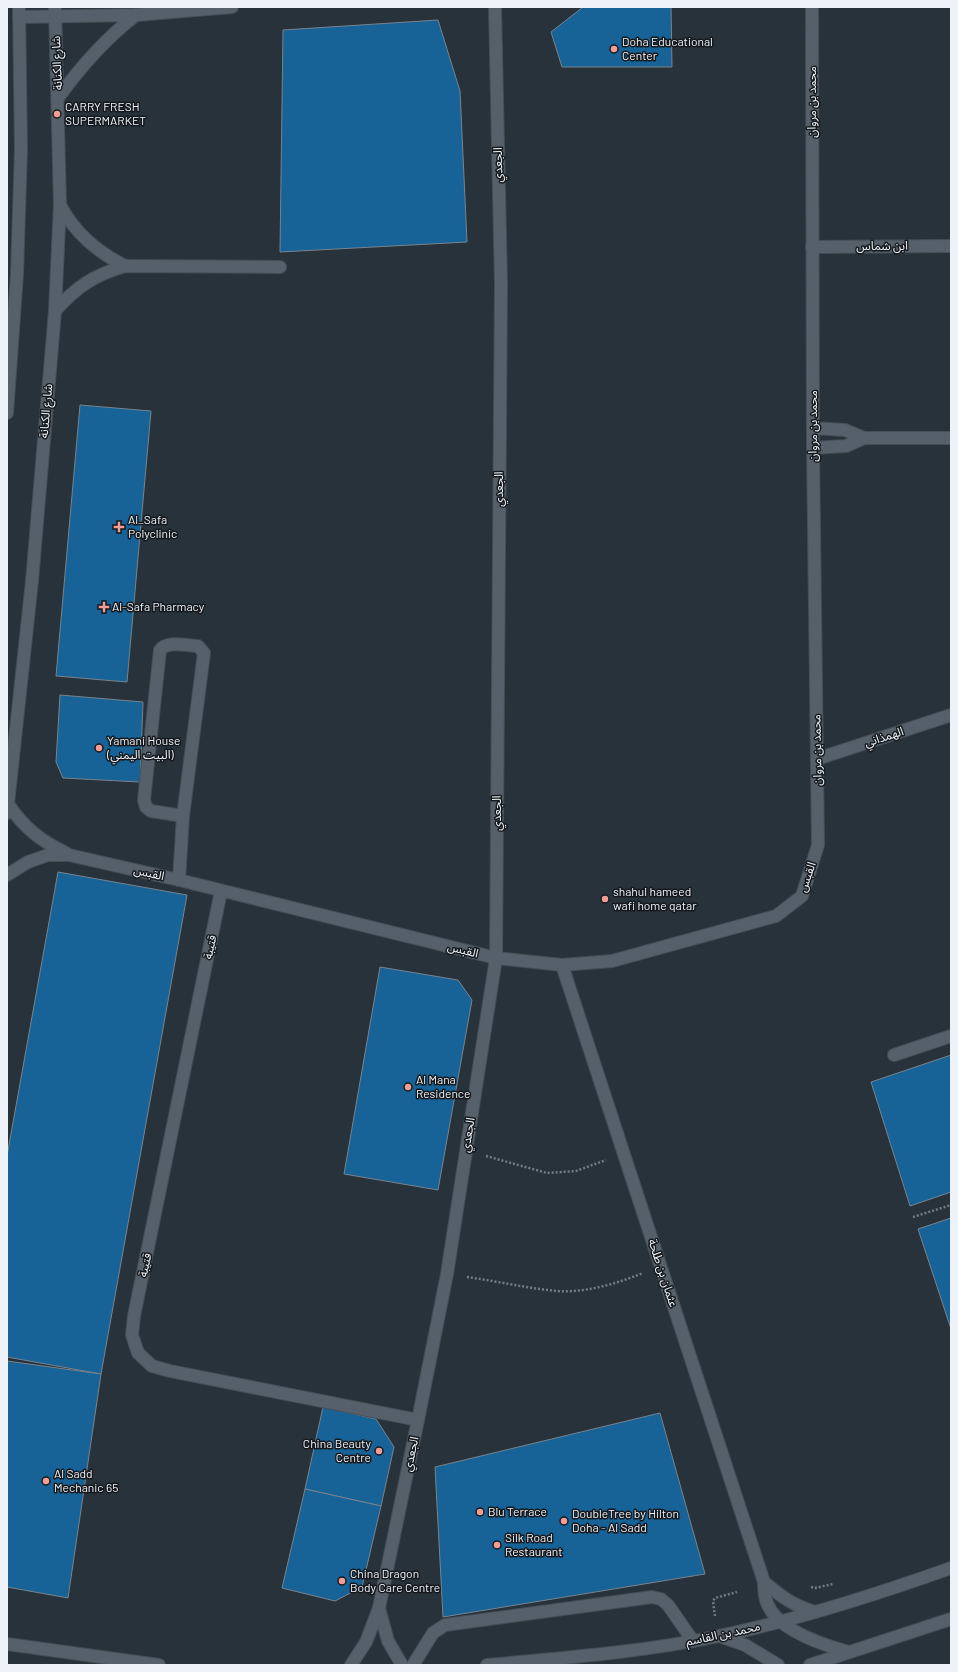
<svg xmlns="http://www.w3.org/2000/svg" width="958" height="1672" font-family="Barlow,'Noto Sans Arabic',sans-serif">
  <rect width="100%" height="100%" fill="#28323a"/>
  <g fill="#176297" stroke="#78848e">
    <path d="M583,7H671L672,67H562L551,32Z"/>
    <path d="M438,20L460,91L467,242L280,252L283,30Z"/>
    <path d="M80,405L151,411L127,682L56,676Z"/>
    <path d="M60,695L143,702L140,782L63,778L56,762Z"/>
    <path d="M58,872L187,895L101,1374L7,1357V1156Z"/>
    <path d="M380,967L458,980L472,1000L438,1190L344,1174Z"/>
    <path d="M951,1055V1192L910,1206L871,1082Z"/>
    <path d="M951,1218V1329L918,1229Z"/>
    <path d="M7,1361L101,1374L68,1598L7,1587Z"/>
    <path d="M323,1407L376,1419L394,1447L381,1506L305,1489Z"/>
    <path d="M660,1413L705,1574L443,1617L435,1467Z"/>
    <path d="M305,1489L381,1506L362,1587L335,1601L282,1588Z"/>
  </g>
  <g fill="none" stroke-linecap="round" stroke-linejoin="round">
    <defs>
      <g id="minor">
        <path d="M19,17L136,15L232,7"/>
        <path d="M58,98C81,66 105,39 136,15"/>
        <path d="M60,205C75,233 96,251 125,266"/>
        <path d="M812,247L951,246"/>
        <path d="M55,311C76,287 94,275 125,266L280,267"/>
        <path d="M7,413L17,274L21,149L19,7"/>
        <path d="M813,428L845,430L864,438H951"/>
        <path d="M813,448L846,446L864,438"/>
        <path d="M817,759L951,715"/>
        <path d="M8,804C24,828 41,841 66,853"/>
        <path d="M7,813L32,581L55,311L60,205L55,7"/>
        <path d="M7,875L28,862L48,855H69L179,880L496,958L562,965L612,961L776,916L802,896L818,845L813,448L812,7"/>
        <path d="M179,880L183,816L204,653L198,646C188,646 167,640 160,650L144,800L146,807L151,811L183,816"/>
        <path d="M221,891L134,1316L132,1335L138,1353L152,1366L170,1371L418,1420"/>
        <path d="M562,965L764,1582C764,1589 764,1596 767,1603C777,1630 823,1645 849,1652"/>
        <path d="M894,1055L951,1036"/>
        <path d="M764,1582C782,1597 792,1605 815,1612"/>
        <path d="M379,1608L388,1641L402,1665"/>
        <path d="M719,1636L745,1645L778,1665"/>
        <path d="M7,1644L159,1665"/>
        <path d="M351,1665L366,1642L379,1608L418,1420L447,1274L496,958L501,284L495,7"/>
        <path d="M413,1665L433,1633L445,1625L652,1597L661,1599L668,1605L693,1641"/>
        <path d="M487,1665C563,1658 644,1652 719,1636C798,1620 875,1595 951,1568"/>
        <path d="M810,1665L951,1619"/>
      </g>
    </defs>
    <use href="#minor" stroke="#454e55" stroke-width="14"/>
    <g stroke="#747d84" stroke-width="2.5" stroke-dasharray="2 2" stroke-linecap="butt">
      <path d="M486,1156L547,1173L576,1171L606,1160"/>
      <path d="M913,1217L951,1205"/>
      <path d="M467,1277C496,1281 526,1288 556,1291C585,1293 616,1284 643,1273"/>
      <path d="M811,1587L815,1588L833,1584"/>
      <path d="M715,1616L713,1601L715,1598L737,1592"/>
    </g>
    <use href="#minor" stroke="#55606a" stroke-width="12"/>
  </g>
  <g fill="#f59c94" stroke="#15191d" stroke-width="1.5">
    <circle cx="614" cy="49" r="4"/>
    <circle cx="57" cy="114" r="4"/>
    <path d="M117 521h4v4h4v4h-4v4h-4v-4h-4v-4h4z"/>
    <path d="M102 601h4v4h4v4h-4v4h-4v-4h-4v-4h4z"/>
    <circle cx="99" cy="748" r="4"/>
    <circle cx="605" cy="899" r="4"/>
    <circle cx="408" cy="1087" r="4"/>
    <circle cx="379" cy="1451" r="4"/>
    <circle cx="46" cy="1481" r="4"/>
    <circle cx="480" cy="1512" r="4"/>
    <circle cx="564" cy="1521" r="4"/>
    <circle cx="497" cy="1545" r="4"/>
    <circle cx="342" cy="1581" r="4"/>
  </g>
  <g text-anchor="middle" stroke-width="3" stroke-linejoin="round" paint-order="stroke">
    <g font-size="12" fill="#edf3f9" stroke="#15191d" text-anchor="start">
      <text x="622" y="46">Doha Educational<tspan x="622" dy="14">Center</tspan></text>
      <text x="65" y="111">CARRY FRESH<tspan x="65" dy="14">SUPERMARKET</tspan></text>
      <text x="128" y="524">Al_Safa<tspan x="128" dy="14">Polyclinic</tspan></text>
      <text x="112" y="611">Al-Safa Pharmacy</text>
      <text x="107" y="745">Yamani House<tspan x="107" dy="14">(البيت اليمني)</tspan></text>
      <text x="613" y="896">shahul hameed<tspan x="613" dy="14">wafi home qatar</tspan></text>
      <text x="416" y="1084">Al Mana<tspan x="416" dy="14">Residence</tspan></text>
      <text x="371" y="1448" text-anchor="end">China Beauty<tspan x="371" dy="14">Centre</tspan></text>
      <text x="54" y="1478">Al Sadd<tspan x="54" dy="14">Mechanic 65</tspan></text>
      <text x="488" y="1516">Blu Terrace</text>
      <text x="572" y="1518">DoubleTree by Hilton<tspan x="572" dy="14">Doha - Al Sadd</tspan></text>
      <text x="505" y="1542">Silk Road<tspan x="505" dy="14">Restaurant</tspan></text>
      <text x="350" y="1578">China Dragon<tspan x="350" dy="14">Body Care Centre</tspan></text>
    </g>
    <g font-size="12" fill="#edf3f9" stroke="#15191d">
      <text transform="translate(57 63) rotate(-92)" y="4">شارع الكنانة</text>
      <text transform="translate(812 102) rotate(-90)" y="4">محمد بن مروان</text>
      <text transform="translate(498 165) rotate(-91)" y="4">الجعدي</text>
      <text x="882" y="250">ابن شماس</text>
      <text transform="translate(46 411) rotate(-85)" y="4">شارع الكنانة</text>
      <text transform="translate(813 426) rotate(-90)" y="4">محمد بن مروان</text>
      <text transform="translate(499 489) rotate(-90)" y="4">الجعدي</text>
      <text transform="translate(884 737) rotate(-18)" y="4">الهمذاني</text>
      <text transform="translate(817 750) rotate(-91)" y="4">محمد بن مروان</text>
      <text transform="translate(497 813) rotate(-90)" y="4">الجعدي</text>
      <text transform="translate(149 873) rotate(13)" y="4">القبس</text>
      <text transform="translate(807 877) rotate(-71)" y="4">القبس</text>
      <text transform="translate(210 947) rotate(-78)" y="4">قتيبة</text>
      <text transform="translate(463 950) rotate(14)" y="4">القبس</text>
      <text transform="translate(468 1135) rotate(-81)" y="4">الجعدي</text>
      <text transform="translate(145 1265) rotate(-78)" y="4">قتيبة</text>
      <text transform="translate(663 1273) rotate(72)" y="4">عثمان بن طلحة</text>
      <text transform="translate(411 1454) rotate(-78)" y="4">الجعدي</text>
      <text transform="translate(723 1634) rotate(-12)" y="4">محمد بن القاسم</text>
    </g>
  </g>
  <rect width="958" height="1672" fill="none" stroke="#edf3f9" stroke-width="16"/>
</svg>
